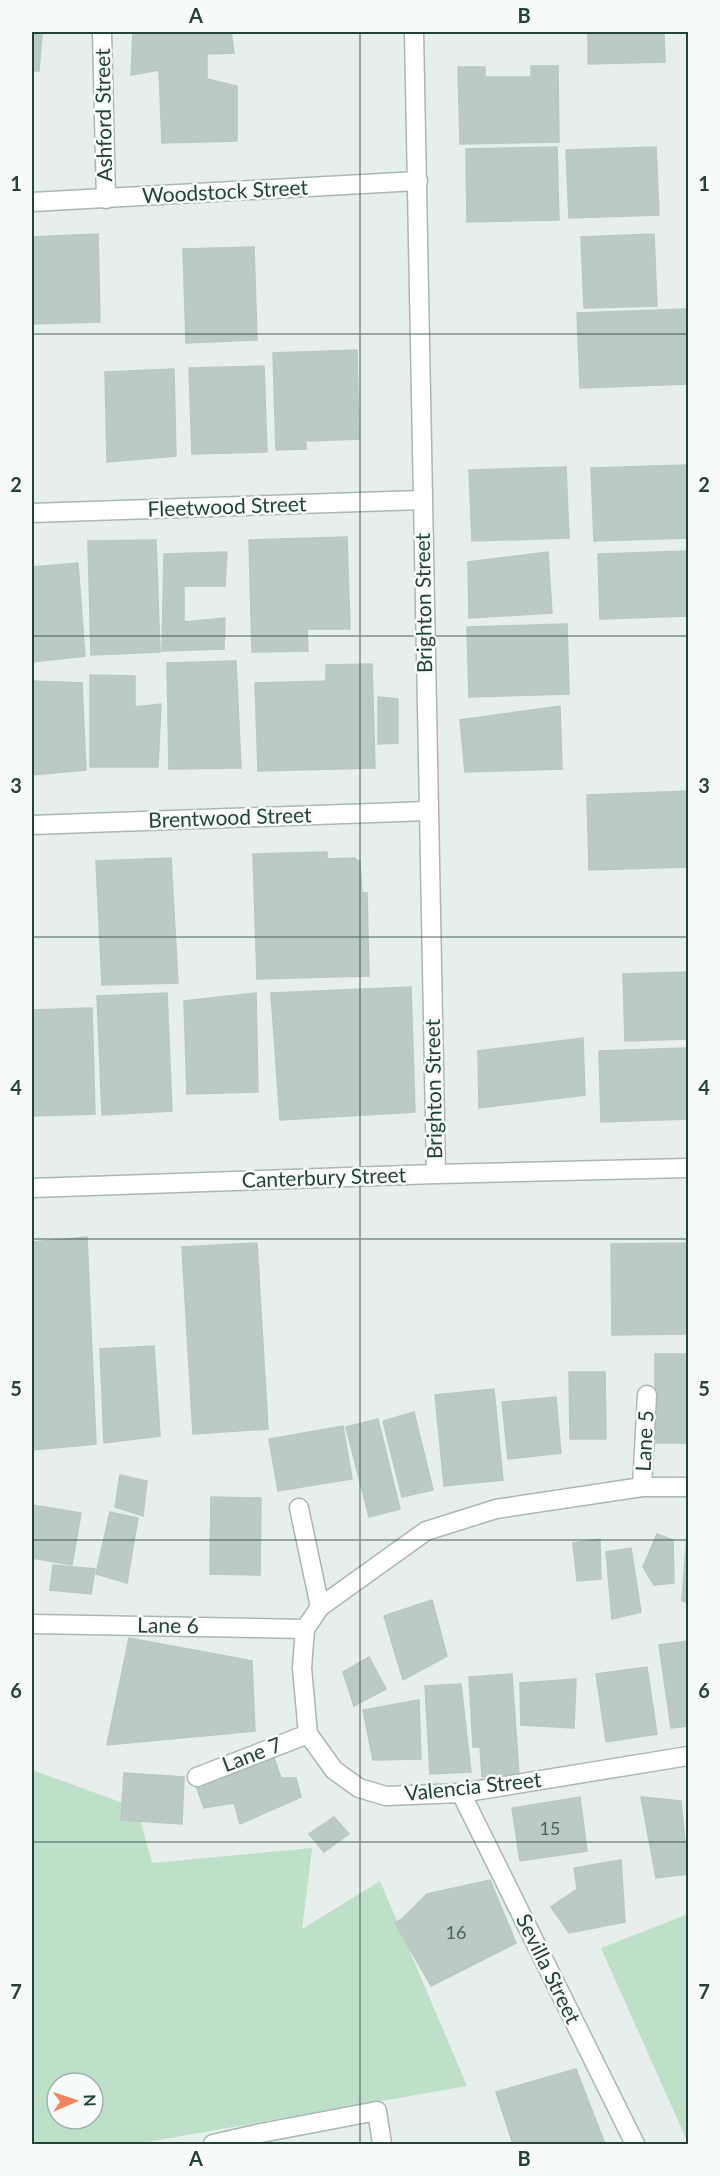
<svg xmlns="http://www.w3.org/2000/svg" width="720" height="2176" font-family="Lato,sans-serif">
  <rect width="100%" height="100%" fill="#e6efeb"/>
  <g fill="#bfe0c8" fill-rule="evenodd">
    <path d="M32,1770L137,1808L152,1863L312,1848L302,1929L380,1881L467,2086L136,2144H32ZM57,2083H93V2119H57Z"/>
    <path d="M688,1914V2143L601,1948Z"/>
  </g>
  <g fill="#bbcac4" stroke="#b8c9c2" stroke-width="1.5">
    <path d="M32,32L42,33L39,71H32Z"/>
    <path d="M133,32H231L234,53L207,54V79L237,86V141L162,143L159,70L131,75Z"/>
    <path d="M588,32H664L665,62L588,64Z"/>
    <path d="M531,66H558L559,142L460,144L458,67H485V77H531Z"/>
    <path d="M557,147L559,220L467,222L466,149Z"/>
    <path d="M656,147L659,215L569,218L566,150Z"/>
    <path d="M98,234L100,322L32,324V237Z"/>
    <path d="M654,234L657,306L584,308L581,237Z"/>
    <path d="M254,247L257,340L186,343L183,249Z"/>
    <path d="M686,309L688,384L580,388L577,313Z"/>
    <path d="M357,350L359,439L306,441V449L276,450L273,353Z"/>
    <path d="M264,366L267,452L192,454L189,368Z"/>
    <path d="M174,369L176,456L107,462L105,372Z"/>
    <path d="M687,465L688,538L594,541L591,468Z"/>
    <path d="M566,467L569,538L472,541L469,470Z"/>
    <path d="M347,537L350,629H307L308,651L252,652L249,540Z"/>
    <path d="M156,540L160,652L91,655L88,541Z"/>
    <path d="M688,551V616L600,619L598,554Z"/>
    <path d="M227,552L225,586H184V622L225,618L224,649L162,651L164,554Z"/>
    <path d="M548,552L552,613L469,618L468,562Z"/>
    <path d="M78,563L85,656L32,662V567Z"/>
    <path d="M567,624L569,694L469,697L467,627Z"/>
    <path d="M236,661L241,768L169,769L167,663Z"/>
    <path d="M372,664L375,768L258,771L255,683L326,681V665Z"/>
    <path d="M90,675L135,676V707L161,704L158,767H90Z"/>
    <path d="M33,681L82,683L86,770L32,775Z"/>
    <path d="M378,697L398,699V743L378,744Z"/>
    <path d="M560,706L562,769L465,772L460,720Z"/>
    <path d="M688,791V867L589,870L587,795Z"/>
    <path d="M327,852V859L354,858L360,862L362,893H367L369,976L257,979L253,854Z"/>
    <path d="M171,858L178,983L102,985L96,861Z"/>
    <path d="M688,972V1039L625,1041L623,974Z"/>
    <path d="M411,987L415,1112L280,1120L271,993Z"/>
    <path d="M167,993L172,1111L102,1115L97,996Z"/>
    <path d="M256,993L258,1092L187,1094L184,1001Z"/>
    <path d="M92,1008L95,1114L32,1116V1010Z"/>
    <path d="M583,1038L585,1095L479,1108L478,1051Z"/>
    <path d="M688,1048V1119L601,1122L599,1051Z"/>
    <path d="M87,1237L96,1444L32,1450V1242Z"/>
    <path d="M257,1243L268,1429L193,1434L182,1247Z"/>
    <path d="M688,1243V1334L612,1335L611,1244Z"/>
    <path d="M154,1346L160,1436L104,1443L100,1349Z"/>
    <rect x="655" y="1354" width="33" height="89"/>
    <path d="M569,1372H605L606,1439H570Z"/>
    <path d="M494,1389L503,1480L444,1486L435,1395Z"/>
    <path d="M556,1397L561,1453L508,1459L502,1402Z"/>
    <path d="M414,1412L433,1490L402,1497L383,1421Z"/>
    <path d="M378,1419L400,1509L369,1517L346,1427Z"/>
    <path d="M343,1426L352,1479L278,1491L269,1439Z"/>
    <path d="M120,1475L147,1481L143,1516L115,1507Z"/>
    <path d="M211,1497L261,1498L260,1575L210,1574Z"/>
    <path d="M32,1505L81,1513L72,1565L32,1558Z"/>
    <path d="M110,1512L138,1518L127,1583L96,1574Z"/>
    <path d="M657,1534L673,1540L674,1583L654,1585L643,1567Z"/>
    <path d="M687,1534H688V1603L682,1601Z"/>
    <path d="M600,1539L601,1579L577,1581L573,1543Z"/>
    <path d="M631,1548L641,1612L612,1619L606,1552Z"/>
    <path d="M53,1565L95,1569L91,1594L50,1590Z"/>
    <path d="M432,1600L447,1656L403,1680L384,1616Z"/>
    <path d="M129,1638L252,1661L255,1731L107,1745Z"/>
    <path d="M688,1641V1726L671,1728L659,1645Z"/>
    <path d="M369,1657L386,1689L354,1706L343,1672Z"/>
    <path d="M647,1667L657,1734L606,1742L596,1674Z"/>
    <path d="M512,1674L519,1775L482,1777L480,1747H473L469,1677Z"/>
    <path d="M576,1679L574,1728L521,1725L520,1683Z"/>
    <path d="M461,1684L471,1772L430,1774L425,1686Z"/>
    <path d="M419,1700L421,1759L373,1760L363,1710Z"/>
    <path d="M274,1758L281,1778H296L301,1797L240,1824L234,1803L204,1808L196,1786Z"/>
    <path d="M124,1773L184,1777L182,1824L121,1820Z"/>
    <path d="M580,1797L587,1851L520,1861L512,1808Z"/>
    <path d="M641,1797L681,1801L688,1874L656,1878Z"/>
    <path d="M334,1817L349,1834L324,1852L309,1834Z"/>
    <path d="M621,1860L625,1922L569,1933L551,1907L577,1889L574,1868Z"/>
    <path d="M490,1880L516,1943L431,1986L395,1923L402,1919L427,1894Z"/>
    <path d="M576,2069L605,2144H513L496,2092Z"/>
  </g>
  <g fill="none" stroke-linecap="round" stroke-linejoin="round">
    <defs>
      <g id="street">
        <path d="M102,32L106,199"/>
        <path d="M414,32L436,1174"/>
        <path d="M32,202L418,181"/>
        <path d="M32,513L422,500"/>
        <path d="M32,825L428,811"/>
        <path d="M32,1188L436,1174L688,1168"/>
        <path d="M642,1487L647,1395"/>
        <path d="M688,1487H642L496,1509L426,1531L320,1607L305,1629L302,1668L308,1734L334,1770L359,1788L386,1796L461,1793L688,1756"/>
        <path d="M299,1508L320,1607"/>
        <path d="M32,1624L305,1629"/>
        <path d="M197,1777L308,1734"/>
        <path d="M461,1793L635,2144"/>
        <path d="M213,2144L261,2133L377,2111L382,2144"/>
      </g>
    </defs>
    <use href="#street" stroke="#a8b8b2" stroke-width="21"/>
    <use href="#street" stroke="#fff" stroke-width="18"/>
  </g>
  <path fill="none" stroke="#24423a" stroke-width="1.5" stroke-opacity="0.55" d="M360,32V2144M32,334H688M32,636H688M32,937H688M32,1239H688M32,1540H688M32,1842H688"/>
  <g text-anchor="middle" stroke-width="5" stroke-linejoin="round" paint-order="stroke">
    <g font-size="18" fill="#4a645c">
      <text x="550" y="1835">15</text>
      <text x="456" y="1939">16</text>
    </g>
    <g font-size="21" fill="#24423a" stroke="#f7fbf9">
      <text transform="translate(104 115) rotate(-91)" y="7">Ashford Street</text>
      <text transform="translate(225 192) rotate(-3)" y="7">Woodstock Street</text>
      <text transform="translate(227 507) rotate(-2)" y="7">Fleetwood Street</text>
      <text transform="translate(424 603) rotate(-91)" y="7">Brighton Street</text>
      <text transform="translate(230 818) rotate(-2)" y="7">Brentwood Street</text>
      <text transform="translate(434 1089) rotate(-91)" y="7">Brighton Street</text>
      <text transform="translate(324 1178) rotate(-2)" y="7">Canterbury Street</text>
      <text transform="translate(645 1441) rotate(-87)" y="7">Lane 5</text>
      <text transform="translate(168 1626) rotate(1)" y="7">Lane 6</text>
      <text transform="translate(252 1755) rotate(-21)" y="7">Lane 7</text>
      <text transform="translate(473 1787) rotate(-6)" y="7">Valencia Street</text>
      <text transform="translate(548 1969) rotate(64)" y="7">Sevilla Street</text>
    </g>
  </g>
  <rect width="720" height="2176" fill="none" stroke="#f7fbf9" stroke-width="66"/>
  <g transform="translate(75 2101) rotate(88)"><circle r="28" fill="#f7fbf9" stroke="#a3b1ad" stroke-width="1.5"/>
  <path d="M0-4.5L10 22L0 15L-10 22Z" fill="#f4845f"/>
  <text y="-9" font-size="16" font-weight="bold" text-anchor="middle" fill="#24423a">N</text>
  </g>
  <rect x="33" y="33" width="654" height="2110" fill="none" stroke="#24423a" stroke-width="2"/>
  <g font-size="20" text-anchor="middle" font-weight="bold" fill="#24423a">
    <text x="196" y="23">A</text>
    <text x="524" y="23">B</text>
    <text x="16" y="191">1</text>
    <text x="704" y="191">1</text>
    <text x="16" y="492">2</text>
    <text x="704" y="492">2</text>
    <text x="16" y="793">3</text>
    <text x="704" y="793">3</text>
    <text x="16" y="1095">4</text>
    <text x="704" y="1095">4</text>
    <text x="16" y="1396">5</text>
    <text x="704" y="1396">5</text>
    <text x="16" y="1698">6</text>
    <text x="704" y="1698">6</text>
    <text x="16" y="1999">7</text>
    <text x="704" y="1999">7</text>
    <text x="196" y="2166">A</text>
    <text x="524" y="2166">B</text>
  </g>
</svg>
